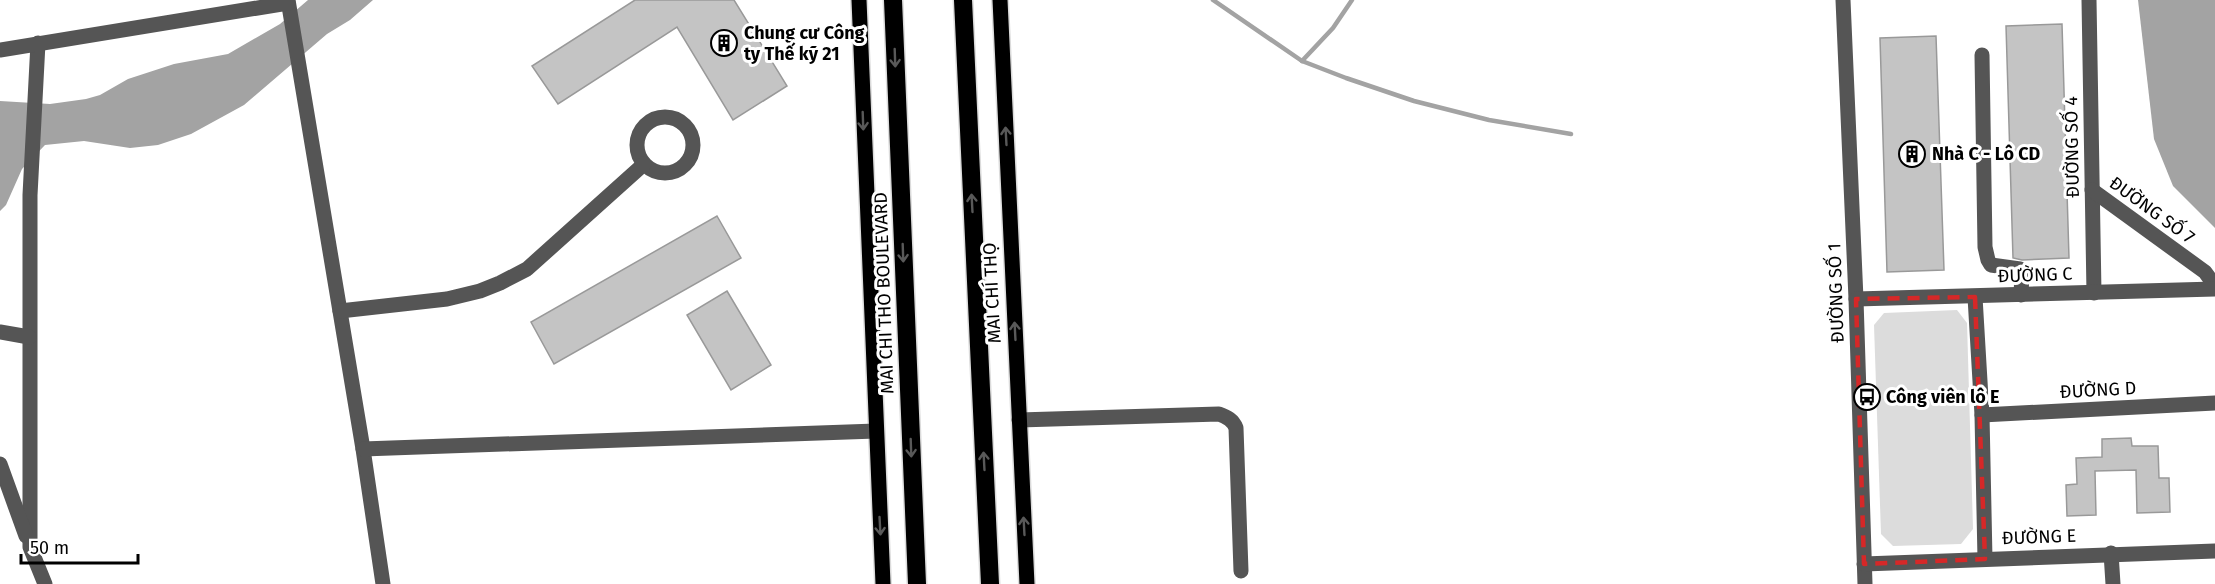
<svg xmlns="http://www.w3.org/2000/svg" width="2215" height="584" font-family="'Fira Sans',sans-serif">
  <rect width="100%" height="100%" fill="#fff"/>
  <path fill="#dcdcdc" d="M1957,310L1967,323L1973,529L1961,544L1893,546L1881,534L1874,325L1884,313Z"/>
  <g fill="#a3a3a3">
    <path d="M308,0H373L350,20L327,34L244,105L191,134L158,145L130,148L84,141L45,145L22,169L6,205L0,211V101L50,104L86,99L100,95L128,79L174,64L228,54L280,24Z"/>
    <path d="M2138,0H2215V228L2173,186L2154,139Z"/>
  </g>
  <g fill="none" stroke-linecap="round" stroke-linejoin="round">
    <g stroke="#a3a3a3" stroke-width="4.5">
      <path d="M1213,0L1302,61L1346,78L1414,101L1489,120L1571,134"/>
      <path d="M1302,61L1333,28L1352,0"/>
    </g>
  </g>
  <g fill="#c4c4c4" stroke="#999" stroke-width="1.5">
    <path d="M635,0H734L787,86L733,120L677,27L558,104L532,66Z"/>
    <path d="M2062,24L2069,258L2022,260L2013,258L2006,26Z"/>
    <path d="M1936,36L1944,270L1887,272L1880,38Z"/>
    <path d="M717,216L741,258L554,364L531,322Z"/>
    <path d="M727,291L771,365L731,390L687,315Z"/>
    <path d="M2131,438L2132,446H2158L2159,478H2169L2170,512L2137,513L2136,470L2095,471L2096,515L2067,516L2066,485L2077,484L2076,458L2102,457V439Z"/>
  </g>
  <g fill="none" stroke-linecap="round" stroke-linejoin="round">
    <defs>
      <g id="major">
        <path d="M859,0L883,584"/>
        <path d="M1000,0L1027,584"/>
      </g>
      <g id="highway">
        <path d="M893,0L917,584"/>
        <path d="M963,0L990,584"/>
      </g>
    </defs>
    <use href="#major" stroke="#dbdbdb" stroke-width="18"/>
    <use href="#highway" stroke="#dbdbdb" stroke-width="21"/>
    <g stroke="#555" stroke-width="15">
      <path d="M288,0L363,449L383,584"/>
      <path d="M1843,0L1856,299L1865,584"/>
      <path d="M2089,0L2094,293"/>
      <path d="M38,43L30,195V547L45,584"/>
      <path d="M0,50L288,3"/>
      <path d="M1982,55L1985,247L1988,260L1991,265L2020,269L2022,273L2021,295"/>
      <circle cx="665" cy="145" r="28"/>
      <path d="M2092,190L2205,272L2215,286"/>
      <path d="M1975,297L1982,415L1985,559"/>
      <path d="M1856,299L2215,289"/>
      <path d="M340,311L447,299L480,291L500,283L527,269L644,164"/>
      <path d="M0,332L29,337"/>
      <path d="M1982,415L2215,403"/>
      <path d="M1019,420L1219,414C1227,417 1233,420 1236,428L1241,571"/>
      <path d="M363,449L876,431"/>
      <path d="M0,464L26,536"/>
      <path d="M2111,553L2113,584"/>
      <path d="M1864,564L2215,551"/>
    </g>
    <use href="#major" stroke="#000" stroke-width="15"/>
    <use href="#highway" stroke="#000" stroke-width="18"/>
  </g>
  <defs><path id="oneway-shaft" d="M-6 0H5M1.5-3L5.5 0L1.5 3" fill="none" stroke-width="1.6" stroke-linecap="round" stroke-linejoin="round" transform="scale(1.5)"/></defs>
  <g stroke="#595959">
    <use href="#oneway-shaft" transform="translate(895 58) rotate(88)"/>
    <use href="#oneway-shaft" transform="translate(863 121) rotate(88)"/>
    <use href="#oneway-shaft" transform="translate(1006 136) rotate(-93)"/>
    <use href="#oneway-shaft" transform="translate(972 203) rotate(-93)"/>
    <use href="#oneway-shaft" transform="translate(903 253) rotate(88)"/>
    <use href="#oneway-shaft" transform="translate(1015 331) rotate(-93)"/>
    <use href="#oneway-shaft" transform="translate(911 448) rotate(88)"/>
    <use href="#oneway-shaft" transform="translate(984 461) rotate(-93)"/>
    <use href="#oneway-shaft" transform="translate(880 526) rotate(87)"/>
    <use href="#oneway-shaft" transform="translate(1024 526) rotate(-93)"/>
  </g>
  <path fill="none" stroke="#d62828" stroke-width="4.5" stroke-dasharray="12 8" stroke-linejoin="round" d="M1975,297L1985,559L1864,564L1856,299Z"/>
  <defs>
    <symbol id="building-ring" viewBox="-11 -11 22 22"><circle r="9.5" fill="#fff" stroke="#000" stroke-width="1.5"/><path d="M-4-6H4V6H1V3H-1V6H-4ZM-2.5-4.3h1.7v1.8h-1.7ZM.8-4.3h1.7v1.8H.8ZM-2.5-1h1.7V.8h-1.7ZM.8-1h1.7V.8H.8Z" fill="#000"/></symbol>
    <symbol id="bus-ring" viewBox="-11 -11 22 22"><circle r="9.5" fill="#fff" stroke="#000" stroke-width="1.5"/><path d="M-5-6H5V4H4V6H2V4H-2V6H-4V4H-5ZM-3.5-4V0h7V-4ZM-3.5 1.2v1.5H-2V1.2ZM2 1.2v1.5H3.5V1.2Z" fill="#000"/></symbol>
  </defs>
  <g fill-rule="evenodd">
    <use href="#building-ring" x="709" y="28" width="30" height="30"/>
    <use href="#building-ring" x="1897" y="139" width="30" height="30"/>
    <use href="#bus-ring" x="1852" y="382" width="30" height="30"/>
  </g>
  <g text-anchor="middle" stroke-width="6" stroke-linejoin="round" paint-order="stroke">
    <g font-size="18" font-weight="bold" fill="#000" stroke="#fff" text-anchor="start">
      <text x="744" y="39">Chung cư Công<tspan x="744" dy="21">ty Thế kỹ 21</tspan></text>
      <text x="1932" y="160">Nhà C - Lô CD</text>
      <text x="1886" y="403">Công viên lô E</text>
    </g>
    <g font-size="18" fill="#000" stroke="#fff">
      <text transform="translate(2072 147) rotate(-91)" y="6">ĐƯỜNG SỐ 4</text>
      <text transform="translate(2152 210) rotate(36)" y="6">ĐƯỜNG SỐ 7</text>
      <text transform="translate(2035 275) rotate(-2)" y="6">ĐƯỜNG C</text>
      <text transform="translate(884 293) rotate(-92)" y="6">MAI CHI THO BOULEVARD</text>
      <text transform="translate(992 293) rotate(-93)" y="6">MAI CHÍ THỌ</text>
      <text transform="translate(1836 293) rotate(-92)" y="6">ĐƯỜNG SỐ 1</text>
      <text transform="translate(2098 390) rotate(-3)" y="6">ĐƯỜNG D</text>
      <text transform="translate(2039 537) rotate(-2)" y="6">ĐƯỜNG E</text>
    </g>
  </g>
  <path d="M21 554v9h117v-9" fill="none" stroke="#000000" stroke-width="3"/>
  <text x="30" y="554" font-size="18" fill="#000000" stroke="#ffffff" stroke-width="4.5" paint-order="stroke">50 m</text>
</svg>
